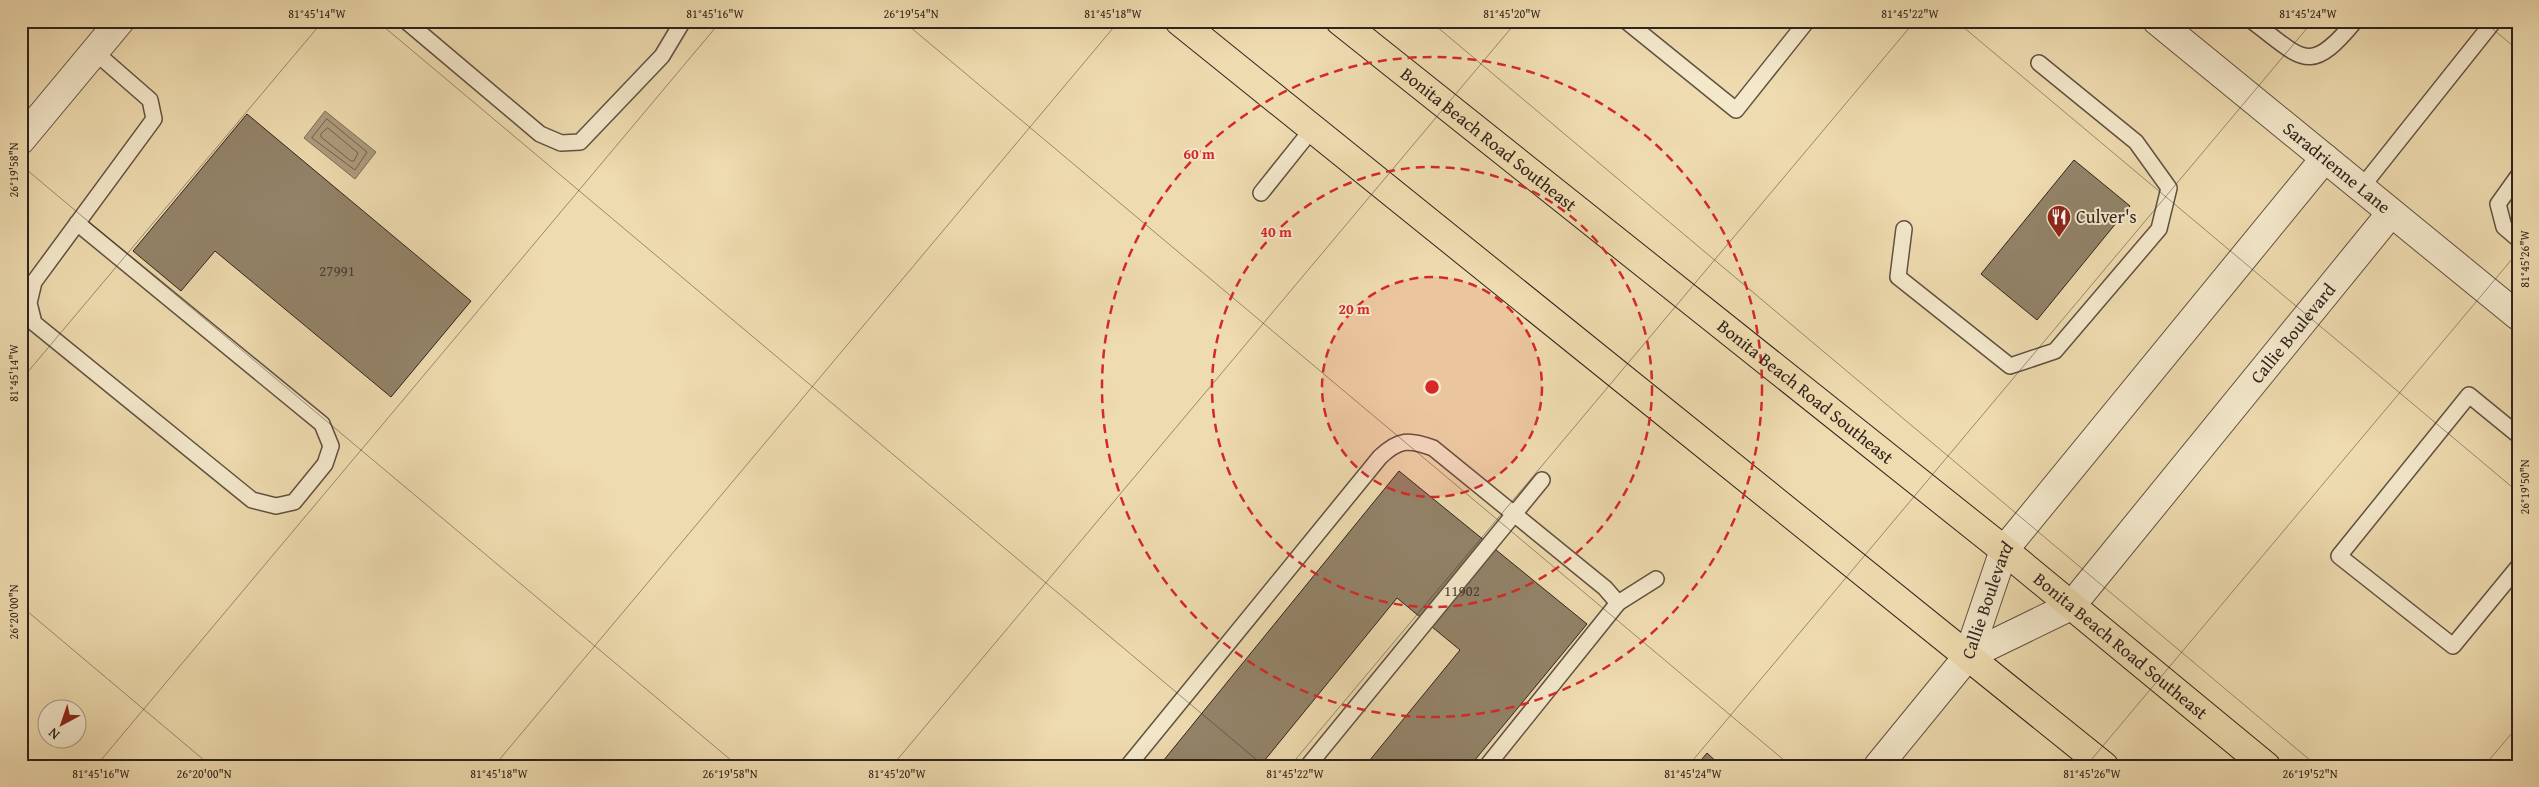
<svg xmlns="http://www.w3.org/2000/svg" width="2539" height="787" font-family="'Gentium Book Plus',serif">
  <rect width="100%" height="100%" fill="#eedbaf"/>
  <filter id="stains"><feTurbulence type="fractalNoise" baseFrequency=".004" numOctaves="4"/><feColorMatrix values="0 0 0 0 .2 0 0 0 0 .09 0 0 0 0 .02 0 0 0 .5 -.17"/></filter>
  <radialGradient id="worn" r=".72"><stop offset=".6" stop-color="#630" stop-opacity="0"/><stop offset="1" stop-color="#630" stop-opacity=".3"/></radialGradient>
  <path fill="#ad9c7e" stroke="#7b6c58" d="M325,111L376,152L355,179L304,138Z"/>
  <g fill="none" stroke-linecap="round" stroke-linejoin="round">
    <g stroke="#6e604e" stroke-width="1">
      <path d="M327,119L367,152L355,170L312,138Z"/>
      <path d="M328,128L358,153L354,161H351L321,137V134Z"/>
    </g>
  </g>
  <g fill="#938369" stroke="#30231e">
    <path d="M247,114L471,301L391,397L215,251L181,291L133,251Z"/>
    <path d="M2074,160L2130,206L2037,320L1981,274Z"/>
    <path d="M1399,471L1587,624L1470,766H1365L1460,650L1397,598L1260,766H1159Z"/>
    <path d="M1707,753L1721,766H1696Z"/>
  </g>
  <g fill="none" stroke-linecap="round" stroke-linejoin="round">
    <defs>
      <g id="service">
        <path d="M406,21L540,134L561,143L580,142L662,56L683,21"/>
        <path d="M1626,21L1736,110L1807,21"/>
        <path d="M2252,21C2303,59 2309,77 2355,21"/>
        <path d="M2518,176L2498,204L2504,227L2518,239"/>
        <path d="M2361,188L2494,21"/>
        <path d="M1261,193L1313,128"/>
        <path d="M77,223L322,424L331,446L325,464L294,502L276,506L252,500L34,323L29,303L34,282L154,119L150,100L95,52"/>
        <path d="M1904,229L1898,277L2010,366L2055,351L2159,229L2169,188L2136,142L2039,63"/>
        <path d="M2518,435L2469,395L2339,556L2453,646L2518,567"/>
        <path d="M1618,603L1656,579"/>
        <path d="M1128,766L1380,457C1399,439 1409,439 1433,448L1605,588L1618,603L1487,766"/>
        <path d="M1308,766L1542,480"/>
      </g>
      <g id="minor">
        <path id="s1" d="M2157,21L2518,316"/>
        <path d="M21,140L120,21"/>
        <path id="s2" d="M1968,656L2071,606L2391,213"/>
        <path id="s3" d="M1878,766L1968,656L2004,550L2325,158"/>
      </g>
      <g id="primary">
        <path d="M1179,21L2104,766"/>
        <path id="s4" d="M1340,21L2004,550L2266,766"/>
      </g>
    </defs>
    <use href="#service" stroke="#605142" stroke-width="18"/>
    <use href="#minor" stroke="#605142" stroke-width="30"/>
    <use href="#primary" stroke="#30231e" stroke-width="30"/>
    <use href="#service" stroke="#f4e8cb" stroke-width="15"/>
    <use href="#minor" stroke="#f4e8cb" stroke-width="28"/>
    <use href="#primary" stroke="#eedbaf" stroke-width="28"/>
  </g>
  <path fill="none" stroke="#30231e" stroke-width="1" stroke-opacity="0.45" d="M377,21L1264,766M903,21L1791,766M1430,21L2317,766M1956,21L2518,492M2483,21L2518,50M21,165L738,766M21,380L323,21M21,606L211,766M96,766L721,21M494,766L1119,21M892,766L1517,21M1290,766L1915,21M1688,766L2313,21M2086,766L2518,252M2484,766L2518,726"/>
  <circle cx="1432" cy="387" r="110" fill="#d62828" fill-opacity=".12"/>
  <g fill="none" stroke="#d62828" stroke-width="2.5" stroke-dasharray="9 6">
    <circle cx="1432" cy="387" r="110"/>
    <circle cx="1432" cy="387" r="220"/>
    <circle cx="1432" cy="387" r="330"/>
  </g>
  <defs>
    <symbol id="restaurant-pin" viewBox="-11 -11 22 30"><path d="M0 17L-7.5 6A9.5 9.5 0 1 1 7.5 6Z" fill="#8f2418" stroke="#f4e8cb"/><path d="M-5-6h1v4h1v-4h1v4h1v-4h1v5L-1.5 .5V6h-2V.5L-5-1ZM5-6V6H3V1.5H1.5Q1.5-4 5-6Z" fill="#fff"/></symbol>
  </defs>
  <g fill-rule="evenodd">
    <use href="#restaurant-pin" x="2045" y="203" width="28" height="38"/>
  </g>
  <g text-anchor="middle" stroke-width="4" stroke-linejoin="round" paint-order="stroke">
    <g font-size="15" fill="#493b31">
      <text x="337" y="276">27991</text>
      <text x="1462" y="596">11902</text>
    </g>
    <g font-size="18" fill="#30231e" stroke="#f4e8cb">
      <text dy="6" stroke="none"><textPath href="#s4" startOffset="190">Bonita Beach Road Southeast</textPath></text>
      <text dy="6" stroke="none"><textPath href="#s1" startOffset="232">Saradrienne Lane</textPath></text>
      <text dy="6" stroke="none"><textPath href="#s2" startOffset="466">Callie Boulevard</textPath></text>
      <text dy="6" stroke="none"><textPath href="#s4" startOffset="595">Bonita Beach Road Southeast</textPath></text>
      <text dy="6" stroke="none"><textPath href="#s3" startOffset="201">Callie Boulevard</textPath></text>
      <text dy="6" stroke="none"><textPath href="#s4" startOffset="1000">Bonita Beach Road Southeast</textPath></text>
    </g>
    <g font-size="18" fill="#30231e" stroke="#f4e8cb" text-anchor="start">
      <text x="2076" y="223">Culver's</text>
    </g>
  </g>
  <circle cx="1432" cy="387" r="8" fill="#d62828" stroke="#f4e8cb" stroke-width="2.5"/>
  <g font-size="15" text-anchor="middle" font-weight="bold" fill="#d62828" stroke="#f4e8cb" stroke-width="4" stroke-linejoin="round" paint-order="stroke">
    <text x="1199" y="159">60 m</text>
    <text x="1276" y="237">40 m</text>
    <text x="1354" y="314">20 m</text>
  </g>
  <rect width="2539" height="787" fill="none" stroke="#eedbaf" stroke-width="55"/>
  <g transform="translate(62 724) rotate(220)"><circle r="24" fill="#f4e8cb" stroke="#a69986"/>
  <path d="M0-4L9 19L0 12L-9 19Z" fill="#8f2418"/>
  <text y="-8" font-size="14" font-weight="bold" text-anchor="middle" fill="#30231e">N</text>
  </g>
  <rect x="28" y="28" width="2484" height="732" fill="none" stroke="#30231e" stroke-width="2"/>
  <g font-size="12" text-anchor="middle" fill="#30231e">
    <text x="317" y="18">81°45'14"W</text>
    <text x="715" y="18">81°45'16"W</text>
    <text x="911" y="18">26°19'54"N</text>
    <text x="1113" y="18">81°45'18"W</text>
    <text x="1512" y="18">81°45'20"W</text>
    <text x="1910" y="18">81°45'22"W</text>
    <text x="2308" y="18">81°45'24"W</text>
    <text transform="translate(14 170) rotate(-90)" y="4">26°19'58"N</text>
    <text transform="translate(2525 259) rotate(-90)" y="4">81°45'26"W</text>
    <text transform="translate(14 373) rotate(-90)" y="4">81°45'14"W</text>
    <text transform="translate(2525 487) rotate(-90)" y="4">26°19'50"N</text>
    <text transform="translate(14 612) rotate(-90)" y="4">26°20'00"N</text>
    <text x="101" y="778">81°45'16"W</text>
    <text x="204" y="778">26°20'00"N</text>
    <text x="499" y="778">81°45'18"W</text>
    <text x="730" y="778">26°19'58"N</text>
    <text x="897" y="778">81°45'20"W</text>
    <text x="1295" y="778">81°45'22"W</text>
    <text x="1693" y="778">81°45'24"W</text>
    <text x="2092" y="778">81°45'26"W</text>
    <text x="2310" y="778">26°19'52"N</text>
  </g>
  <rect width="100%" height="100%" filter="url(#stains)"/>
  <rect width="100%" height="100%" fill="url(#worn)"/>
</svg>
